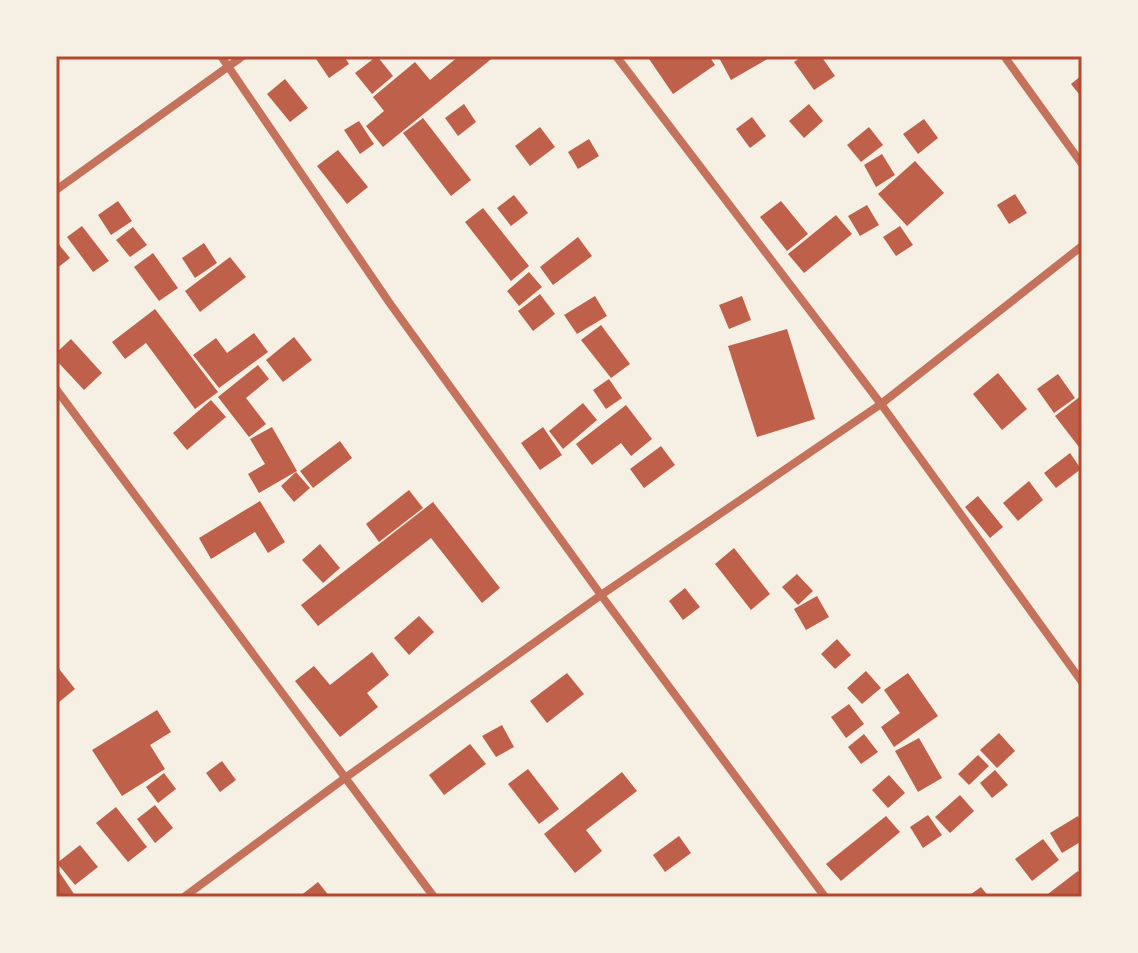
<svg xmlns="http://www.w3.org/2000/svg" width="1138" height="953" font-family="'Archivo Narrow',sans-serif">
  <rect width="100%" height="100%" fill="#f6efe4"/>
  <g fill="#bf614a">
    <path d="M314,56H344L349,64L329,78Z"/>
    <path d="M377,56L393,76L372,94L355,73Z"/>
    <path d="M459,56H495L383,147L366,126L384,111L373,97L415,62L430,80Z"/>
    <path d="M647,56H709L715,65L673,94Z"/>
    <path d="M718,56H768L769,58L731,80Z"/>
    <path d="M803,56H821L835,76L814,90L794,62Z"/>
    <path d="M1082,75V98L1071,84Z"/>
    <path d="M285,79L308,108L290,122L267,94Z"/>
    <path d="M464,104L476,122L458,136L445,118Z"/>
    <path d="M809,104L823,121L804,138L789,121Z"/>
    <path d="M752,117L766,136L750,148L736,129Z"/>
    <path d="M423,118L471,180L451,196L403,133Z"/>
    <path d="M924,119L938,138L918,154L903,134Z"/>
    <path d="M359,121L374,144L360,154L344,130Z"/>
    <path d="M540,127L555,147L530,166L515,146Z"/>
    <path d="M869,127L883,145L861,162L847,145Z"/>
    <path d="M589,139L599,156L578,169L568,152Z"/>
    <path d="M338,150L368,187L347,204L317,166Z"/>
    <path d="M882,154L895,175L876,187L864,165Z"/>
    <path d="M915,161L944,193L907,226L878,194Z"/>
    <path d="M1015,194L1027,213L1009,224L997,205Z"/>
    <path d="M514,195L528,213L511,226L497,208Z"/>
    <path d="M118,201L132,221L111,235L98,215Z"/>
    <path d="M781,201L808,234L787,251L760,217Z"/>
    <path d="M867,205L879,225L860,236L848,216Z"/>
    <path d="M483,208L529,266L511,281L465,222Z"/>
    <path d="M836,215L852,234L804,273L788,254Z"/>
    <path d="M82,226L109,261L93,272L67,237Z"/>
    <path d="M900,226L913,245L896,256L883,237Z"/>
    <path d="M133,227L147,245L130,257L116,240Z"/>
    <path d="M578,237L592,256L553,285L540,267Z"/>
    <path d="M56,241L70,258L56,269Z"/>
    <path d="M204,243L217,263L195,278L182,258Z"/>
    <path d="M153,253L178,288L159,301L134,267Z"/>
    <path d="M230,257L246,277L200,312L185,291Z"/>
    <path d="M529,272L542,287L519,306L507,291Z"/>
    <path d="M540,294L555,314L533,331L518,311Z"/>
    <path d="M595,296L607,316L577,334L564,315Z"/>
    <path d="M742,296L751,320L729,329L719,305Z"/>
    <path d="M155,309L218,392L195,409L146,343L125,359L112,342Z"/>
    <path d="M601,325L630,364L611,378L581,340Z"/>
    <path d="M787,329L815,419L757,437L728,346Z"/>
    <path d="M254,333L268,352L219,388L193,355L216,338L227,353Z"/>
    <path d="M294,337L312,360L283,382L266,360Z"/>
    <path d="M71,339L102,373L84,390L56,360V353Z"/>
    <path d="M258,365L269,379L246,398L266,424L249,437L218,397Z"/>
    <path d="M998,373L1027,409L1002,430L973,394Z"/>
    <path d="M1058,374L1075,398L1054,413L1037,389Z"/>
    <path d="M609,379L622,398L606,409L593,390Z"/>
    <path d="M1082,395V451L1055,416Z"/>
    <path d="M211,400L226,417L187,450L173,433Z"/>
    <path d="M583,403L597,420L563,449L549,431Z"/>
    <path d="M626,405L652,439L631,456L621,443L592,465L576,444Z"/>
    <path d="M272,427L297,471L259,493L248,474L265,464L250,439Z"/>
    <path d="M543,427L562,455L540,470L521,443Z"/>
    <path d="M340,441L352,458L313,488L300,471Z"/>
    <path d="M661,446L675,465L644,488L630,469Z"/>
    <path d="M1070,453L1081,469L1056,488L1044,473Z"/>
    <path d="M296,472L310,488L294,502L281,486Z"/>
    <path d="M1029,481L1043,500L1018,521L1003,503Z"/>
    <path d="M409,490L423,508L379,542L366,524Z"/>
    <path d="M978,496L1003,527L990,538L965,507Z"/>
    <path d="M260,501L285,542L268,553L255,532L211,559L199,538Z"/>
    <path d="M433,502L500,588L482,603L431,538L318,626L301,605Z"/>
    <path d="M320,544L340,568L323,583L302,560Z"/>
    <path d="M734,548L770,594L751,610L715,564Z"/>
    <path d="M797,574L813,591L798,605L782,587Z"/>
    <path d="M685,588L700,607L683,620L669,601Z"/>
    <path d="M817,596L829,617L806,630L794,609Z"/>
    <path d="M419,616L434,632L409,655L394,638Z"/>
    <path d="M837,639L851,655L835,669L821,654Z"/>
    <path d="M372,652L389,675L367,693L378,707L340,737L295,681L314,666L330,685Z"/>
    <path d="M56,665L75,689L58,703L56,700Z"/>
    <path d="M866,671L881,688L862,704L847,688Z"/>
    <path d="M567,673L584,694L547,723L530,701Z"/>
    <path d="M908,673L938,716L894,747L881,727L900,713L884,690Z"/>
    <path d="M849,704L864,724L846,738L831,717Z"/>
    <path d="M157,710L171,732L150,745L165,769L122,796L92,750Z"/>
    <path d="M502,725L514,747L496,757L482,736Z"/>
    <path d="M999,733L1015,751L997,768L980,750Z"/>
    <path d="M864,734L878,752L861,764L848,747Z"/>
    <path d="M919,738L942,778L918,792L895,751Z"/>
    <path d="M470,744L486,764L444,795L429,775Z"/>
    <path d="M978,755L989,766L969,785L958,774Z"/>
    <path d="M222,761L236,780L220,792L206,773Z"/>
    <path d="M528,769L559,809L539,824L508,784Z"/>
    <path d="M995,770L1008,785L992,798L980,783Z"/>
    <path d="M622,772L637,791L586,830L602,851L575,873L544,834Z"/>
    <path d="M164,773L176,789L158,803L146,787Z"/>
    <path d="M889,775L905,793L888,808L872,790Z"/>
    <path d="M960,795L974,811L950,833L935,817Z"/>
    <path d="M155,805L173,828L155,843L137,819Z"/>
    <path d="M116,807L147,847L128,862L96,823Z"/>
    <path d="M928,815L942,835L923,848L910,827Z"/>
    <path d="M886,816L900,832L841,881L826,864Z"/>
    <path d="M1078,816L1082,823V841L1062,853L1050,833Z"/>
    <path d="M679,836L691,853L665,872L653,855Z"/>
    <path d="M1043,839L1059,860L1032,881L1015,859Z"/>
    <path d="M80,845L98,867L75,885L57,863Z"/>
    <path d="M56,867L76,897H56Z"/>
    <path d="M1078,871L1082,877V897H1044Z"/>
    <path d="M318,882L330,897H299Z"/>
    <path d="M981,887L989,897H967Z"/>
  </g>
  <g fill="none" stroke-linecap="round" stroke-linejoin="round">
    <g stroke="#c5725c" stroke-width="8">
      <path d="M221,56L391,305L601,595L825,897"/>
      <path d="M616,56L881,404L1082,682"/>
      <path d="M1004,56L1082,164"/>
      <path d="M56,190L243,56"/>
      <path d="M56,389L434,897"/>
      <path d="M184,897L345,778L601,595L881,404L1082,246"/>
    </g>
  </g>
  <rect width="1138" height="953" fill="none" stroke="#f6efe4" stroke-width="116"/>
  <rect x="58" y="58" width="1022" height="837" fill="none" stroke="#b5482f" stroke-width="3"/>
</svg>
